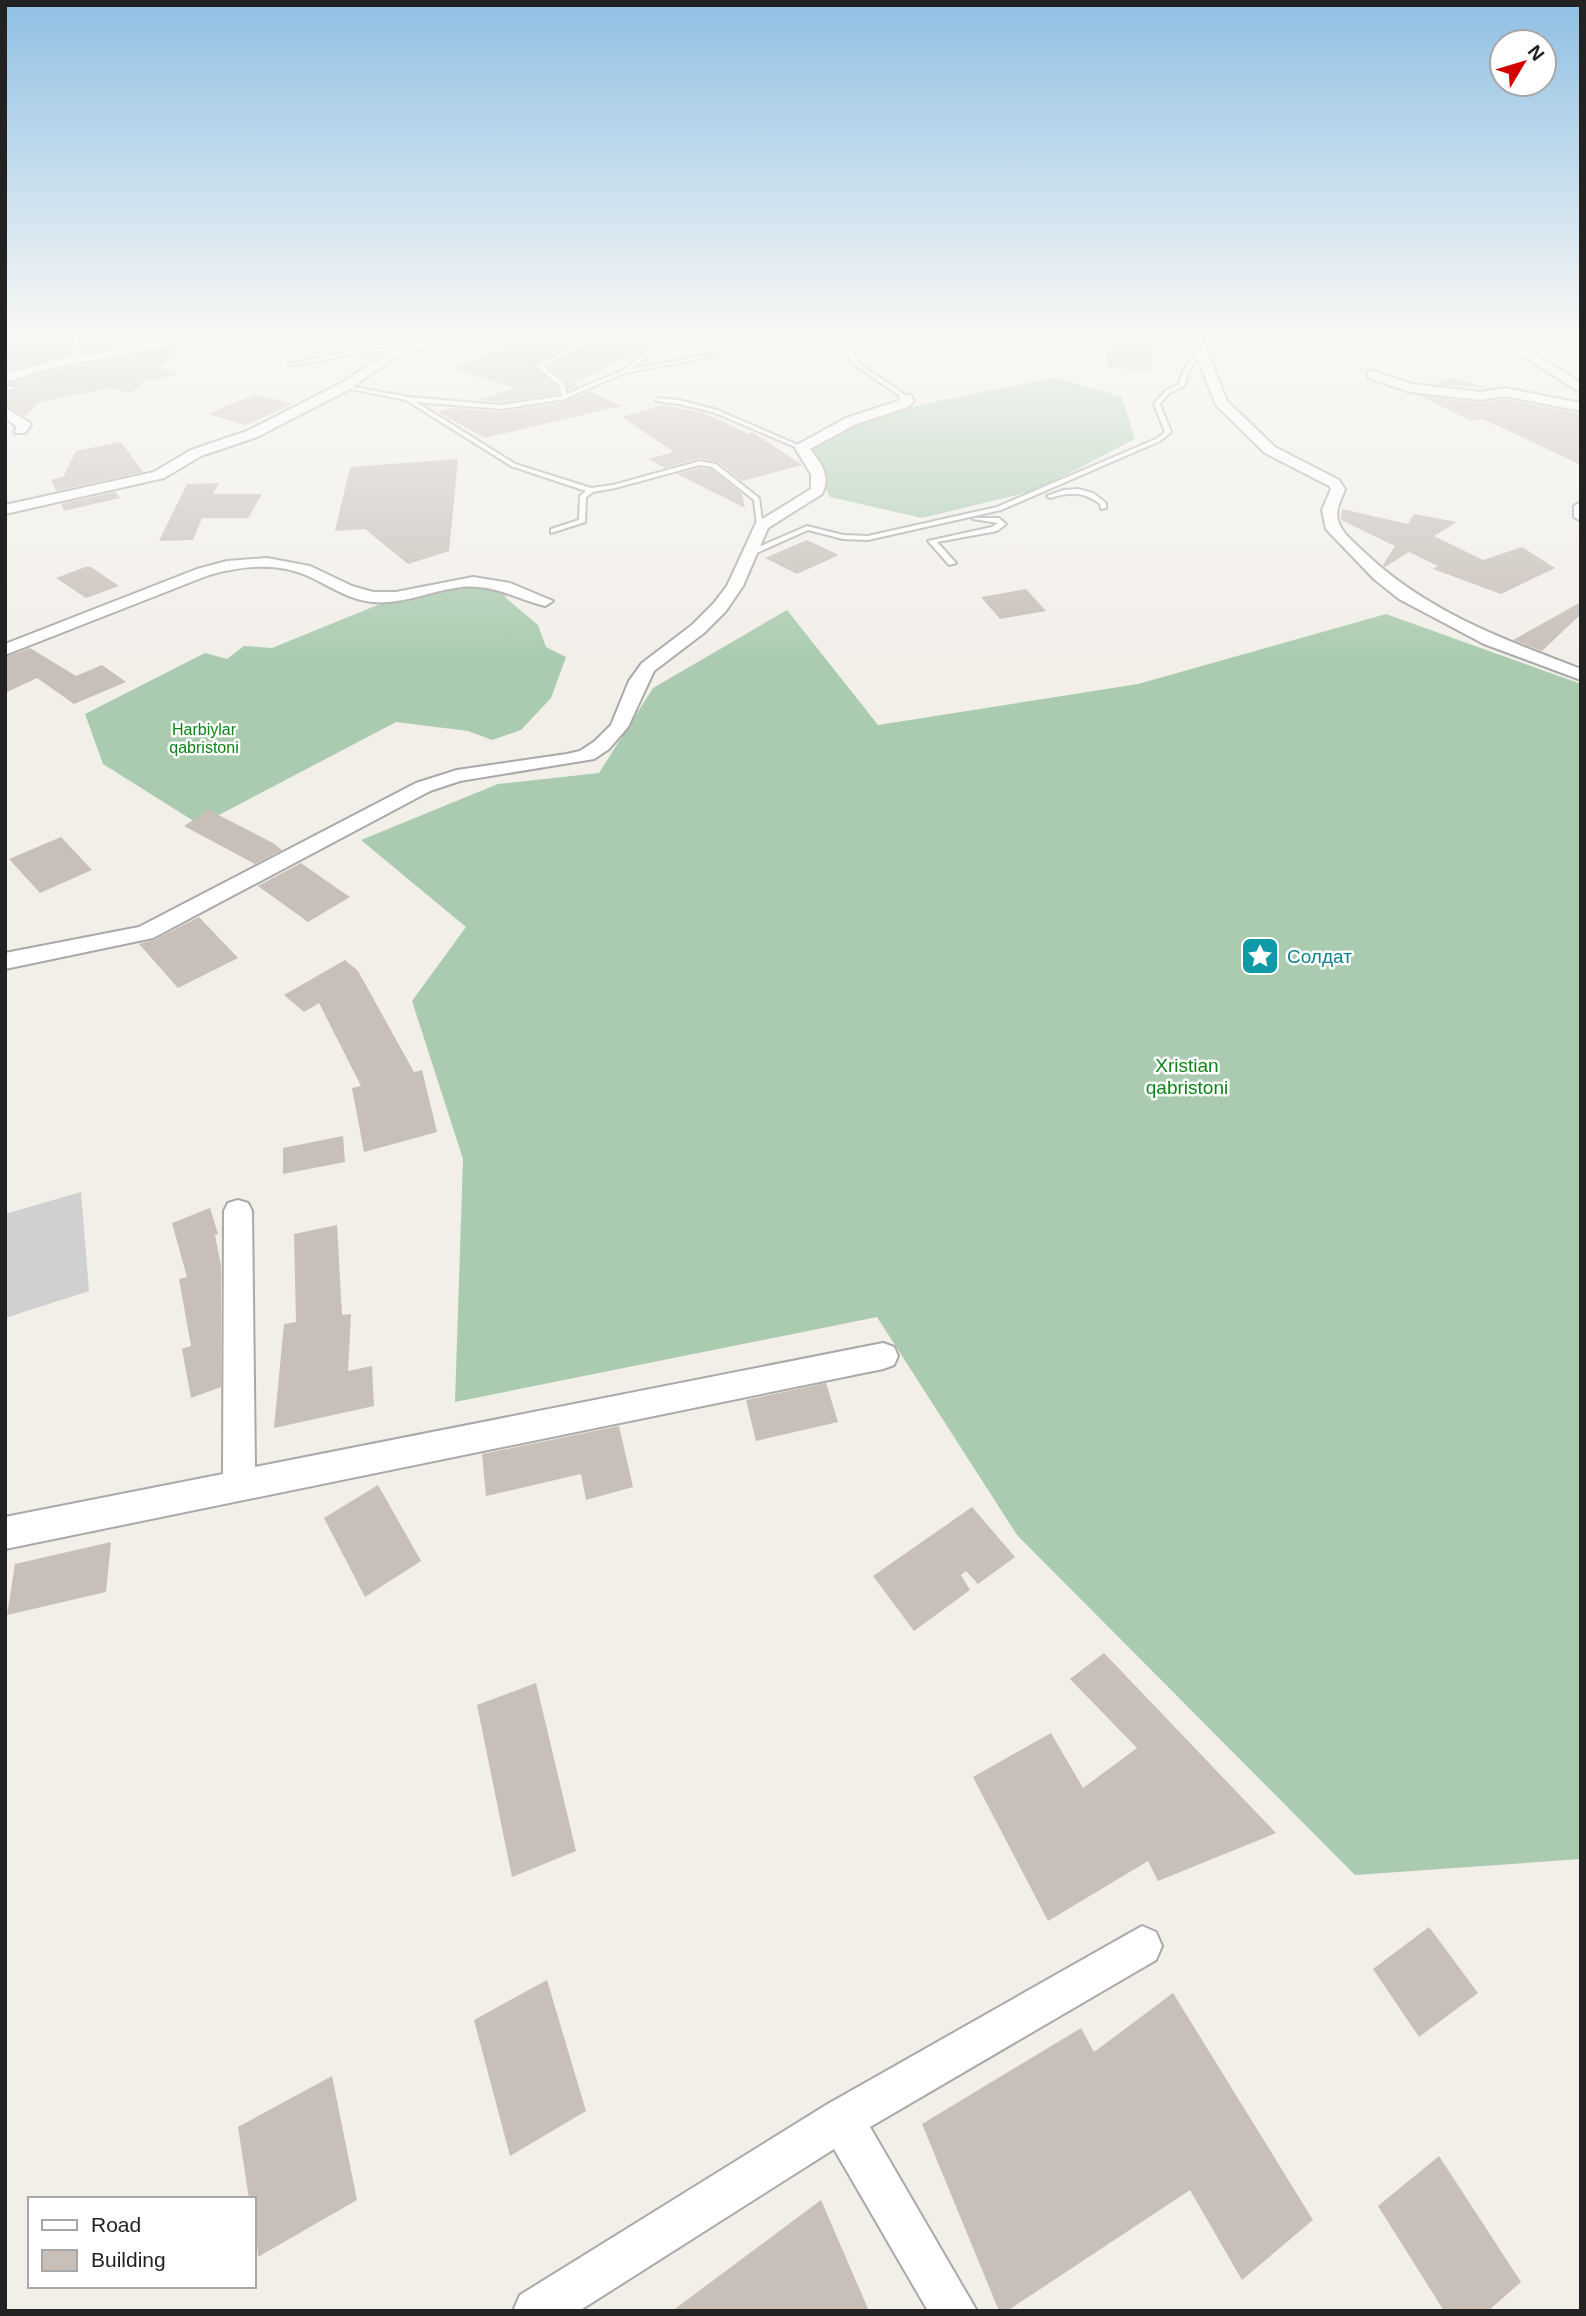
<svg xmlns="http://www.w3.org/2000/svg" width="1586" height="2316" font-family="Helvetica,sans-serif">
  <rect width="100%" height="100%" fill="#f2efe9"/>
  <path fill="#d0d0d0" d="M81,1192L89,1291L5,1318V1214Z"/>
  <g fill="#aacbaf">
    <path d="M1055,378L1122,397L1135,439L1037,490L922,518L830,497L803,449L846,423L942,400Z"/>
    <path d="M466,578L496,584L507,599L538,625L546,647L566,657L551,698L521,730L492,740L468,731L396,722L200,825L103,764L85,714L205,653L227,659L244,646L272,648L407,593Z"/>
    <path d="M787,610L878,725L1138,684L1386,614L1581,684V1859L1355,1875L1017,1535L877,1317L455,1402L463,1159L412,1001L466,927L361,840L498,784L599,773L653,688Z"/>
  </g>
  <g fill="#c7bfb8">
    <path d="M34,336H69L74,354L5,371V345L28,343Z"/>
    <path d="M80,336H182L84,353Z"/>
    <path d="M532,336H590L534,365L557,386L559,394L501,402L477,400L516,388L452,369Z"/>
    <path d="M604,336H665L647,349L573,382L580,386L569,390L566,381L548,367Z"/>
    <path d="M1108,336H1156L1152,371L1107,368Z"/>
    <path d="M182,346L158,368L180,374L145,381L131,393L111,388L39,402L25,416L5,406V393L19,387L7,384L53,371Z"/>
    <path d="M1451,378L1488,388L1436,384Z"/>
    <path d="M590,391L621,406L485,438L438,412L453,408L501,412L565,402Z"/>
    <path d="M255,394L293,404L246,425L208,414Z"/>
    <path d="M1418,395L1481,403L1505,399L1581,414V465L1483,419L1471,421Z"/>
    <path d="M663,405L704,413L749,434L752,432L802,465L742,481L718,462L700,458L665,468L648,459L674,452L622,417Z"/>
    <path d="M121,442L143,472L56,491L51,480L63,477L76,451Z"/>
    <path d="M458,459L449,551L408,564L365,529L335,531L350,467Z"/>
    <path d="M700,468L711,469L742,494L745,508L677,474Z"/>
    <path d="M219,483L213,494H262L248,518H202L193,540L159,541L187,484Z"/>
    <path d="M115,492L120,498L64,511L61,504Z"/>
    <path d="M1342,509L1408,524L1414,514L1457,522L1434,536L1483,560L1522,547L1555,568L1501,594L1433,569L1438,566L1409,552L1385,567L1383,565L1395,546L1341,520Z"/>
    <path d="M807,540L839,555L797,574L765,558Z"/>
    <path d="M85,567H91L119,586L86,598L56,578Z"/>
    <path d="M1026,589L1046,611L1000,619L981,597Z"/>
    <path d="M1581,602V614L1542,651L1513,640Z"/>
    <path d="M30,648L76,676L102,665L126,682L74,704L37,678L5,693V657Z"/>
    <path d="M209,810L273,843L282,850L255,864L184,826Z"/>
    <path d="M61,837L92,870L40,893L9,859Z"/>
    <path d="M301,863L338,889L350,897L308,922L258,886Z"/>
    <path d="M199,917L238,958L178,988L139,944L154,940Z"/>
    <path d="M345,960L358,971L414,1072L422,1070L437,1132L364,1152L352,1088L361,1086L319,1003L304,1012L284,995Z"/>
    <path d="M343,1136L345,1162L283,1174V1148Z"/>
    <path d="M210,1208L218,1234L215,1235L221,1266V1387L191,1398L182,1349L191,1346L179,1279L187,1277L172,1223Z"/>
    <path d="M337,1225L342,1315L351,1314L348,1371L372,1366L374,1406L274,1428L284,1324L296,1322L294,1234Z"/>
    <path d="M826,1383L838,1422L756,1441L746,1400Z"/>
    <path d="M619,1426L633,1487L586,1500L581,1474L486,1496L482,1454Z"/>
    <path d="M378,1485L421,1561L365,1597L324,1518Z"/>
    <path d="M972,1507L1015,1557L978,1584L966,1571L961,1575L970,1590L914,1631L873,1576Z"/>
    <path d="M111,1542L106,1592L7,1615L15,1564Z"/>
    <path d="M1104,1653L1276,1833L1158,1881L1148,1861L1048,1921L973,1777L1051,1733L1083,1788L1137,1748L1070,1679Z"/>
    <path d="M536,1683L576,1851L512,1877L477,1705Z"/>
    <path d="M1429,1927L1478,1993L1419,2037L1373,1969Z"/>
    <path d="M547,1980L586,2111L510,2156L474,2020Z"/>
    <path d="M1173,1993L1313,2220L1242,2280L1190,2190L1007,2311H999L922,2124L1081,2028L1094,2052Z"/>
    <path d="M332,2076L357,2200L258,2257L254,2199H249L238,2127Z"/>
    <path d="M1439,2156L1521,2282L1488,2311H1444L1378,2206Z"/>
    <path d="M821,2200L869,2311H672Z"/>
  </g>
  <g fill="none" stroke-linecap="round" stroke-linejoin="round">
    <defs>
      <g id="lane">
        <path d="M71,336H77L84,361L79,360Z"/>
        <path d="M467,336H478L439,345L436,343Z"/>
        <path d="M595,336H602L543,366L564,383L567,394L623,370L669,336H675L631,369L713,354L716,356L624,373L565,399L501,409L416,402L515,464L591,488L613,485L700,461L716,464L759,498L763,527L757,526L754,500L712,467L700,465L615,488L593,492L586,497L585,522L551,533V529L579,520L580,496L586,491L511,466L406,400L341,387L344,385L408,397L501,405L562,396L559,385L536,366Z"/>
        <path d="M839,336H845L844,341L859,363L908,397V399H904L855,365L838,341Z"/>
        <path d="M366,348L401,351L398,353L366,352L291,366L288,364Z"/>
        <path d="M1199,349L1204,350L1189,371L1184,386L1169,393L1160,404L1171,432L1160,441L1001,510L868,540L843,539L808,530L752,555L745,553L807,526L843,535L868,536L997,507L1156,439L1165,432L1154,404L1165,391L1179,384L1183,371Z"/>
        <path d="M5,387L13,386L16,388L5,391Z"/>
        <path d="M658,398L679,400L717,410L805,448L800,449L713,412L679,404L656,401Z"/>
        <path d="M1078,489L1093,493L1106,503V508L1101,509L1100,504C1083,491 1069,492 1050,498L1047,496L1064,490Z"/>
        <path d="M974,518H999L1006,524L997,531L937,542L956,563L949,565L928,541L992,527L998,523L973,519Z"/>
      </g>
      <g id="street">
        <path d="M196,336H221L52,368L5,382V374L51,361Z"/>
        <path d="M431,336H443L445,343L399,355L348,390L257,437L201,456L164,478L5,514V505L154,472L191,450L247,431L340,384L391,350L432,340Z"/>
        <path d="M1189,336H1201L1227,401L1275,447L1339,480L1345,489C1342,499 1335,508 1338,520C1341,533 1355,543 1365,553C1426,611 1502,639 1581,669V680L1484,644L1399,599L1374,579L1326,529L1322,510L1331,489L1329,486L1265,453L1216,405Z"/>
        <path d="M1412,336H1430L1401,347L1395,343Z"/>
        <path d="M1493,336H1507L1581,383V393Z"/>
        <path d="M1372,371L1412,384L1481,392L1505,388L1581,403V411L1505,396L1481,400L1410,392L1368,378V372Z"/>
        <path d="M901,395H911L914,401L908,407L856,424L810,449C821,463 831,476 822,494L768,528L743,586L726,611L704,633L654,671L628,727L609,749L594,759L460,781L430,791L153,938L5,969V953L139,927L416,783L457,770L567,754L580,751L595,741L611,725L629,681L642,663L692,625L714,603L727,586L756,523L811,489V474L795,448L797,445L846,418L898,401Z"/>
        <path d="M5,408L29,422L31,425L25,433H15L16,426L5,418Z"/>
        <path d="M1581,502V521L1574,517V506Z"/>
        <path d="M267,558L310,566L352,586L373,592H396L473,577L510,583L553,601L545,606C517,599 493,584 462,587C432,590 404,605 373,602C349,600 330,586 308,576C277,562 240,566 209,575L5,655V644L197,569L227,561Z"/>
        <path d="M238,1200L248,1203L252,1211L255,1467L883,1343L894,1347L898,1356L894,1365L883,1369L5,1549V1517L223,1474L224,1211L228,1203Z"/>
        <path d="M1142,1926L1156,1932L1162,1946L1156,1960L870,2127L977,2311H928L834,2149L579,2311H513L520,2295L826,2105Z"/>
      </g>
    </defs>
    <use href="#lane" stroke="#a9a9a9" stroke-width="4"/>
    <use href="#street" stroke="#a9a9a9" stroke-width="4"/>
    <use href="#lane" fill="#fff" fill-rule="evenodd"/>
    <use href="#street" fill="#fff" fill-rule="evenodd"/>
  </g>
  <linearGradient id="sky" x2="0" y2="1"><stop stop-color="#8fc0e4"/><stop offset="0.51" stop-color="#f9f8f5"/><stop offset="1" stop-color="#f9f8f5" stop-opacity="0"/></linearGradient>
  <rect width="1586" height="660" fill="url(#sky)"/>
  <defs>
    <symbol id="sight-square" viewBox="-11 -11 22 22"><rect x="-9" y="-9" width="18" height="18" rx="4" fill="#0f9aa8" stroke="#fff"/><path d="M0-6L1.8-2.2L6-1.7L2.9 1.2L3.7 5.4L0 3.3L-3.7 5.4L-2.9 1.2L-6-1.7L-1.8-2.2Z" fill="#fff"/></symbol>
  </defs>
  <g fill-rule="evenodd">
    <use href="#sight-square" x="1238" y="934" width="44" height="44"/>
  </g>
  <g text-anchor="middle" stroke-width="5" stroke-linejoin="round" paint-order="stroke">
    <g font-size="16" fill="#0c8416" stroke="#fff">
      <text x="204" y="735">Harbiylar<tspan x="204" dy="18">qabristoni</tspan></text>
    </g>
    <g font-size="19" fill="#0d838f" stroke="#fff" text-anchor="start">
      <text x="1287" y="963">Солдат</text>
    </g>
    <g font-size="19" fill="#0c8416" stroke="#fff">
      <text x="1187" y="1072">Xristian<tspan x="1187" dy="22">qabristoni</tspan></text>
    </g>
  </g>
  <rect width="1586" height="2316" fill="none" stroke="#222222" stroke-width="14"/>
  <rect x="28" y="2197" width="228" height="91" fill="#ffffff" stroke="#a7a7a7" stroke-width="2"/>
  <rect x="42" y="2220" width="35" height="10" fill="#ffffff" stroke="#a7a7a7" stroke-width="2"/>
  <text x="91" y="2232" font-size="21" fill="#222222">Road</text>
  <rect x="42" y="2250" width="35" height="21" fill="#c7bfb8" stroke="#a7a7a7" stroke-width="2"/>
  <text x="91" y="2267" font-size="21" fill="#222222">Building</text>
  <g transform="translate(1523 63) rotate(52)"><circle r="33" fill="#ffffff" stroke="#a7a7a7" stroke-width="2"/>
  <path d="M0-5L12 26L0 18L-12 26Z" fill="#d40000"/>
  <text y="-10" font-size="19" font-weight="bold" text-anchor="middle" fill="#222222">N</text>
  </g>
</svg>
